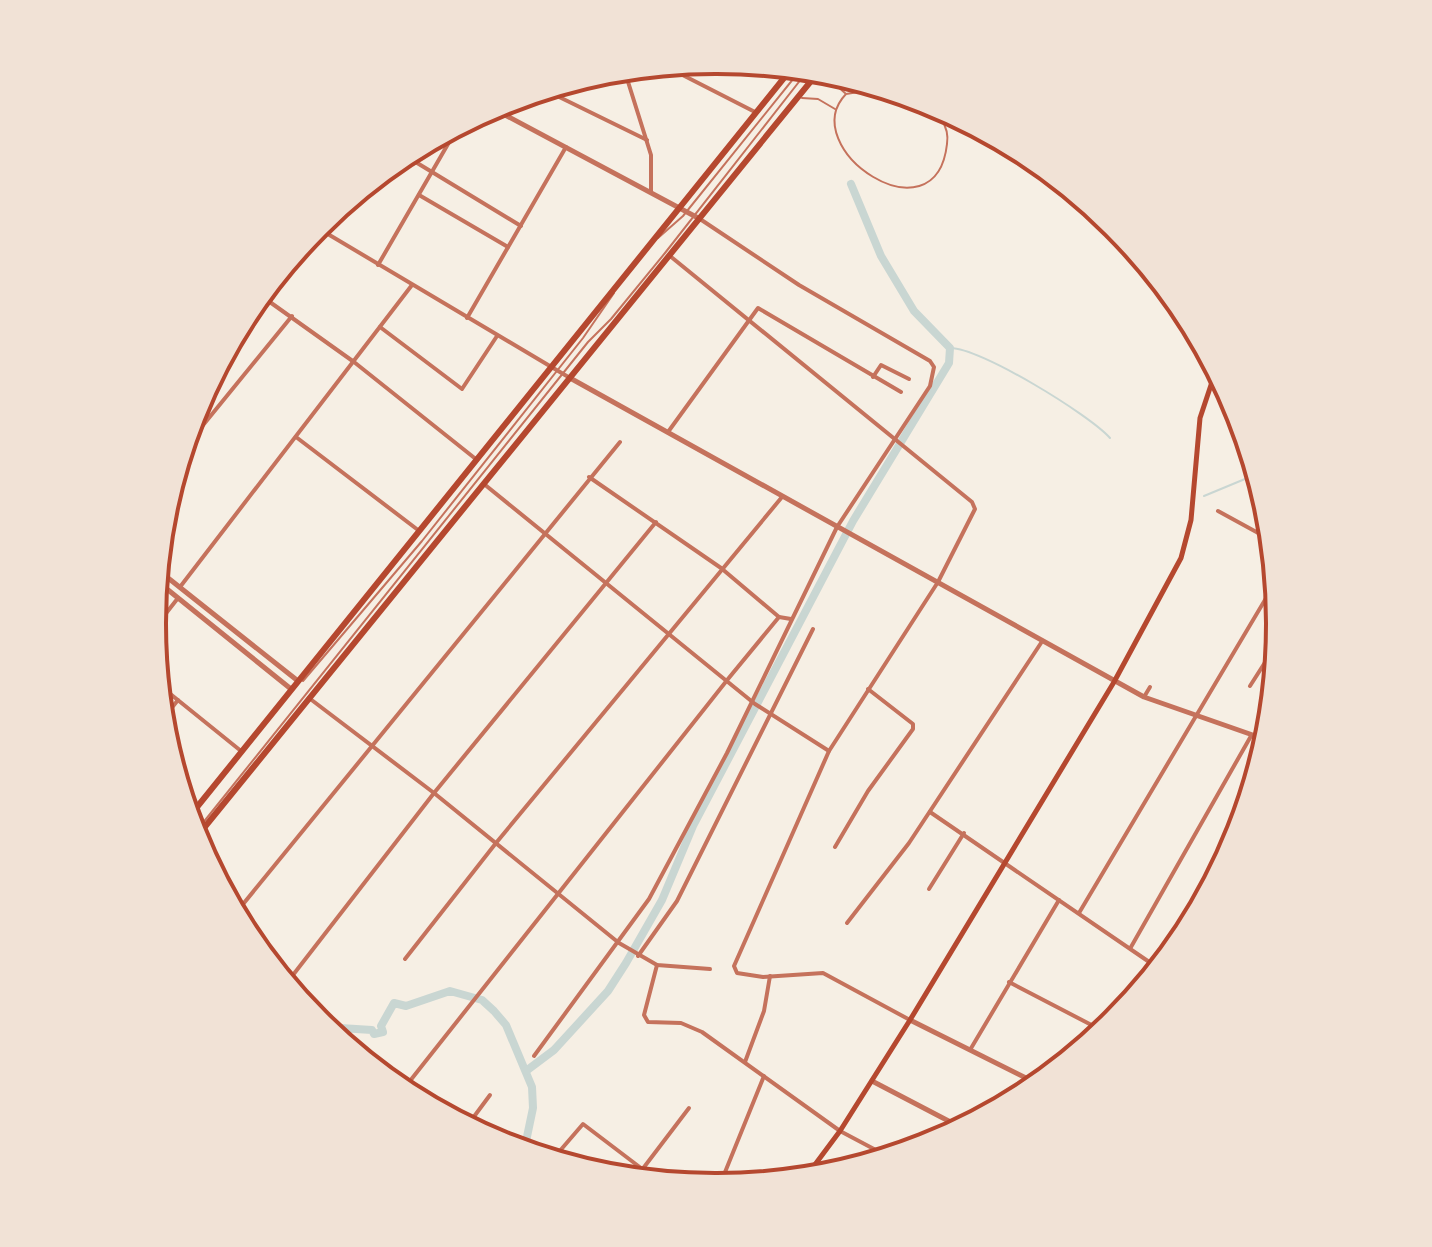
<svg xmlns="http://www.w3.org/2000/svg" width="1432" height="1247" font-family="Merriweather,serif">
  <rect width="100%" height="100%" fill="#f6efe4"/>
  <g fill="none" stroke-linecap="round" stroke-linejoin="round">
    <g stroke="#c9d6d2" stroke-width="2">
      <path d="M950,348C979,347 1090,415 1110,438"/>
      <path d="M1204,496L1257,474"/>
    </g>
    <g stroke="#c9d6d2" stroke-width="8">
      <path d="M324,1027L372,1030L374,1034L383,1032L381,1026L394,1003L406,1006L450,991L482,1000L494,1011L506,1025L532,1087L533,1108L524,1151"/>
      <path d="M526,1071L554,1050L608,991L626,963L662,900L693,826L853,521L949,363L950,348L914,311L881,256L851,184"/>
    </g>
    <g stroke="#c5725c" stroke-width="2">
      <path d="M827,71L830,80L845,93"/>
      <path d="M884,88L846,94C794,148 936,244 947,144C950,126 937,109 921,100"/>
      <path d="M802,98L818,99L835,109"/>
      <path d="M658,238L683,216L802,68"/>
      <path d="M303,681L422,541L583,338L614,293"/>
      <path d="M194,834L588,342L611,319L665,253L809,69"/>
    </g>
    <g stroke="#c5725c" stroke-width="4">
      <path d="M663,65L755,112"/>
      <path d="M624,69L651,155V191"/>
      <path d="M549,92L647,140"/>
      <path d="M502,113L509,100"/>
      <path d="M404,155L521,226"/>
      <path d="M419,195L508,247"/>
      <path d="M316,227L570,378"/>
      <path d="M670,256L972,502L975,509L938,582L829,751L734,966L737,973L763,977L823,973L910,1020"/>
      <path d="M378,265L459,125"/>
      <path d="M260,295L354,362L477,460"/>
      <path d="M467,318L566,147"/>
      <path d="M380,327L462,389L497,336"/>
      <path d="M873,377L881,365L909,379"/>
      <path d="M668,432L758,308L901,392"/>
      <path d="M296,437L418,530"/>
      <path d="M182,451L292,316"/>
      <path d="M589,477L721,568L779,617"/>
      <path d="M484,484L755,704L829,751"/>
      <path d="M1218,511L1271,540"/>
      <path d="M180,587L412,285"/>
      <path d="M153,630L178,598"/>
      <path d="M158,684L241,751"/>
      <path d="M1250,686L1278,642"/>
      <path d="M1144,697L1150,687"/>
      <path d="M309,698L434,793L619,943L657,965L710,969"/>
      <path d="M162,720L178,700"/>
      <path d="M930,812L1158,968"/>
      <path d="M835,847L868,791L913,729V724L868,689"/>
      <path d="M929,889L964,833"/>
      <path d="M1079,913L1275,583"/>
      <path d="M235,914L620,442"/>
      <path d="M847,923L909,843L1041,643"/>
      <path d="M1131,947L1251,736"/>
      <path d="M638,956L677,901L813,629"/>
      <path d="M405,959L496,843L782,497"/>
      <path d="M657,965L644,1015L648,1022L681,1023L702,1032L840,1131L889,1157"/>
      <path d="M1009,982L1103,1031"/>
      <path d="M286,984L434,793L656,522"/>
      <path d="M970,1050L1059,900"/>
      <path d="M534,1056L649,899L727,753L837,527L930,386L934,367L930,361L799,285L700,219"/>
      <path d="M745,1062L764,1011L770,976"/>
      <path d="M402,1091L728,679L779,617L791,619"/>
      <path d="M467,1126L490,1095"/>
      <path d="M552,1160L583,1124L658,1181"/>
      <path d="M635,1179L689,1108"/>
      <path d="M719,1187L764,1076"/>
    </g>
    <g stroke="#c5725c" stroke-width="5">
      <path d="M492,108L700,219"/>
      <path d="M570,378L1144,697L1267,740"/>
      <path d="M158,570L298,681"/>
      <path d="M157,581L291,689"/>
      <path d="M910,1020L1038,1084"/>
      <path d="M872,1081L962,1128"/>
    </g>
    <path stroke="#b5482f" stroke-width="5" d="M805,1178L840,1131L910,1020L1114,682L1181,558L1191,520L1200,418L1216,370"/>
    <g stroke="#b5482f" stroke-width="6">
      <path d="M189,817L792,68"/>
      <path d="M195,839L820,70"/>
    </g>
  </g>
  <path d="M0 0H1432V1247H0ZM715 74H717A549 549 0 0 1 1266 623V624A549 549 0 0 1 717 1173H715A549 549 0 0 1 166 624V623A549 549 0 0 1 715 74Z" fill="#f1e2d6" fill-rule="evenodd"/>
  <path fill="none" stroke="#b5482f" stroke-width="4" d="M715 74H717A549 549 0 0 1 1266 623V624A549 549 0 0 1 717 1173H715A549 549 0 0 1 166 624V623A549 549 0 0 1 715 74Z"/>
</svg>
